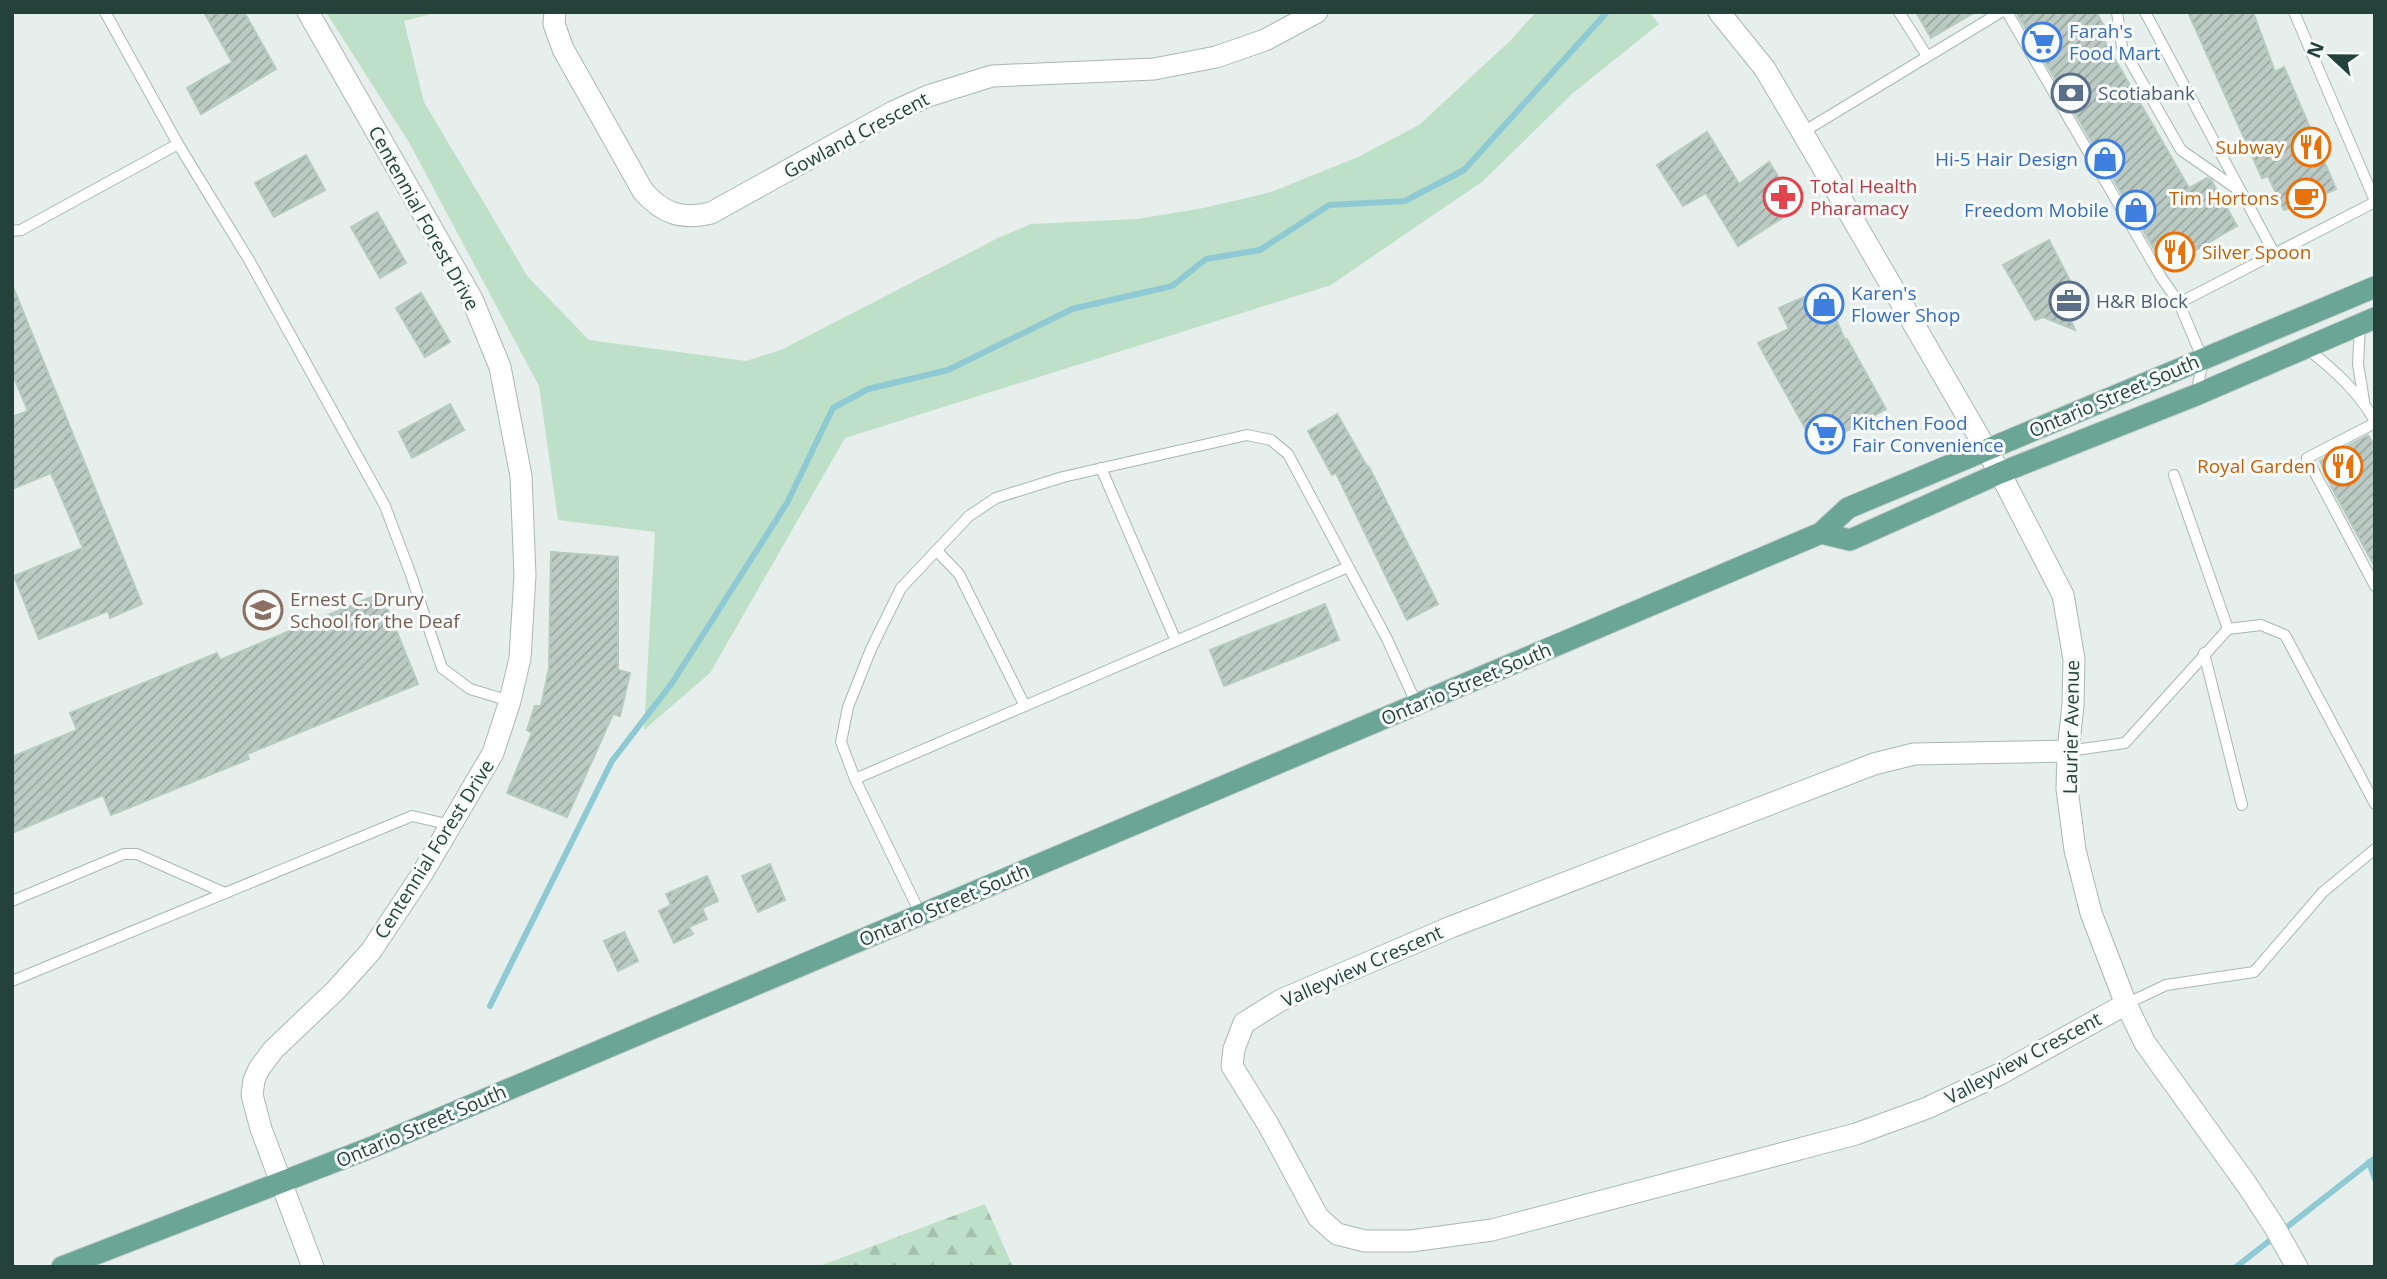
<svg xmlns="http://www.w3.org/2000/svg" width="2387" height="1279" font-family="'Open Sans',sans-serif">
  <defs>
    <pattern id="forest-firs" width="22" height="20" patternUnits="userSpaceOnUse" patternTransform="scale(1.75)"><rect width="22" height="20" fill="#bfe0c8"/><path d="M5 1l3.5 6h-7zM16 11l3.5 6h-7z" fill="#a4c1ad"/></pattern>
    <pattern id="building-hatch" width="6" height="6" patternUnits="userSpaceOnUse" patternTransform="scale(1.75)"><rect width="6" height="6" fill="#bbcac4"/><path d="M-1 1l2-2M0 6l6-6M5 7l2-2" fill="none" stroke="#98a6a0"/></pattern>
  </defs>
  <rect width="100%" height="100%" fill="#e6efeb"/>
  <path fill="#bfe0c8" d="M326,12H439L404,21L424,102L528,277L589,340L746,361L781,350L998,238L1031,224L1137,219L1204,208L1271,192L1358,157L1419,125L1511,40L1536,12H1649L1659,24L1573,93L1483,181L1331,285L845,438L710,673L644,730L655,532L558,520L539,386L410,144Z"/>
  <path fill="url(#forest-firs)" d="M985,1204L1013,1267H817Z"/>
  <g fill="none" stroke-linecap="round" stroke-linejoin="round">
    <g stroke="#8ec9d4" stroke-width="6">
      <path d="M490,1006L612,761L672,683L787,503L833,408L868,389L948,370L1072,309L1172,286L1206,259L1260,250L1329,205L1405,201L1464,170L1607,12"/>
      <path d="M2369,1162L2375,1179"/>
      <path d="M2236,1267L2375,1158"/>
    </g>
  </g>
  <g fill="url(#building-hatch)" stroke="#b8c9c2" stroke-width="2">
    <path d="M204,12H244L276,69L201,114L187,88L232,62Z"/>
    <path d="M1916,12H1975L1931,38Z"/>
    <path d="M2016,12H2096L2107,31L2101,35L2189,188L2207,178L2211,180L2237,226L2165,268Z"/>
    <path d="M2188,12H2253L2275,72L2284,67L2336,189L2318,197V200L2302,206L2301,204L2284,210L2268,176L2262,178Z"/>
    <path d="M1707,132L1739,184L1769,162L1798,208L1738,246L1706,193L1683,206L1657,165Z"/>
    <path d="M306,155L325,190L274,217L255,183Z"/>
    <path d="M377,212L406,263L380,278L351,227Z"/>
    <path d="M2049,240L2078,296L2068,314L2075,330L2043,317L2035,320L2003,265Z"/>
    <path d="M13,287L142,604L110,618L108,611L39,639L14,576L83,548L51,473L12,489V417L28,411L12,373Z"/>
    <path d="M1823,289L1845,340L1847,339L1886,409L1816,448L1758,343L1789,329L1779,308Z"/>
    <path d="M421,293L450,342L425,357L396,308Z"/>
    <path d="M450,404L464,430L412,458L399,432Z"/>
    <path d="M1337,414L1368,468L1369,467L1438,604L1407,620L1336,473L1332,475L1308,431Z"/>
    <path d="M2368,435L2375,447V567L2333,490L2320,461Z"/>
    <path d="M551,552L618,557V670L630,673L620,716L613,714L567,817L507,793L532,733L527,730L535,706H541L549,668Z"/>
    <path d="M381,593L418,684L247,754L249,759L111,815L103,795L12,833V757L77,730L70,713L217,653L220,660Z"/>
    <path d="M1325,604L1339,640L1224,686L1210,650Z"/>
    <path d="M770,864L785,900L758,912L742,876Z"/>
    <path d="M707,876L718,901L702,908L707,919L689,927L693,934L674,943L659,911L671,905L666,894Z"/>
    <path d="M624,932L638,961L618,971L604,941Z"/>
  </g>
  <g fill="none" stroke-linecap="round" stroke-linejoin="round">
    <defs>
      <g id="service">
        <path d="M105,12L178,144L249,260L385,506L411,575L442,668L470,689L510,701"/>
        <path d="M1899,12L1927,56"/>
        <path d="M2007,12L2161,277L2179,303L2203,360L2196,395"/>
        <path d="M2117,12L2122,47L2181,150L2237,189"/>
        <path d="M2145,12L2274,253"/>
        <path d="M2294,12L2375,201"/>
        <path d="M1803,132L2001,12"/>
        <path d="M12,231L21,230L178,144"/>
        <path d="M2179,303L2375,202"/>
        <path d="M2360,324L2358,364L2364,401"/>
        <path d="M2305,347C2333,369 2357,390 2375,421"/>
        <path d="M2375,423L2307,458L2375,586"/>
        <path d="M1101,468L1176,641"/>
        <path d="M2174,475L2228,629"/>
        <path d="M937,551L959,574L1025,706"/>
        <path d="M2204,653L2242,805"/>
        <path d="M2068,751L2125,743L2228,629L2261,625L2285,635L2375,804"/>
        <path d="M855,779L1348,567"/>
        <path d="M12,901L124,854H137L225,893"/>
        <path d="M921,915L855,779L841,742L848,707L871,649L901,588L969,516L996,498L1063,477L1247,435L1271,440L1288,454L1387,639L1417,705"/>
        <path d="M12,981L412,816L451,825"/>
        <path d="M2126,1004L2166,985L2254,972L2323,892L2375,849"/>
      </g>
      <g id="minor">
        <path d="M308,12L472,299L500,367L521,476L525,575L520,658L510,701L493,753L422,874L371,951L336,990L273,1050L259,1069L254,1080L252,1095L261,1129L313,1267"/>
        <path d="M555,12L554,24L563,49L643,191C663,214 682,220 711,213L893,112L928,96L992,76L1154,69L1216,57L1265,40L1317,12"/>
        <path d="M2068,751L1914,754L1874,764L1451,927L1281,1000L1244,1023L1234,1049L1232,1066L1269,1126L1318,1217L1337,1234L1365,1241H1411L1492,1230L1856,1134L1927,1108L2000,1074L2126,1004"/>
      </g>
      <path id="tertiary" d="M1719,12L1765,69L1822,166L2000,473L2063,595L2074,659L2073,705L2068,751L2067,789L2075,850L2091,913L2126,1004L2145,1043L2247,1185L2274,1226L2297,1267"/>
      <g id="primary">
        <path d="M1821,533L1850,540L2000,473L2196,395L2375,318"/>
        <path d="M62,1267L375,1146L1821,533L1848,508L2375,287"/>
      </g>
    </defs>
    <use href="#service" stroke="#a8b8b2" stroke-width="12"/>
    <use href="#minor" stroke="#a8b8b2" stroke-width="23"/>
    <use href="#tertiary" stroke="#a8b8b2" stroke-width="23"/>
    <use href="#primary" stroke="#c2cac8" stroke-width="23"/>
    <use href="#service" stroke="#fff" stroke-width="10"/>
    <use href="#minor" stroke="#fff" stroke-width="21"/>
    <use href="#tertiary" stroke="#fff" stroke-width="21"/>
    <use href="#primary" stroke="#6aa596" stroke-width="21"/>
  </g>
  <defs>
    <symbol id="supermarket-ring" viewBox="-11 -11 22 22"><circle r="9.5" fill="#f7fbf9" stroke="#3f7fe0" stroke-width="1.5"/><path d="M-6-5.5h2.5l.6 2H6L4.5 2H-2.5L-4.4-4H-6ZM-1.5 3.2a1.3 1.3 0 1 0 .1 0ZM3 3.2a1.3 1.3 0 1 0 .1 0Z" fill="#3f7fe0"/></symbol>
    <symbol id="bank-ring" viewBox="-11 -11 22 22"><circle r="9.5" fill="#f7fbf9" stroke="#5c6f8a" stroke-width="1.5"/><path d="M-6-4H6V4H-6ZM0-2.3a2.3 2.3 0 1 0 0 4.6a2.3 2.3 0 1 0 0-4.6Z" fill="#5c6f8a"/></symbol>
    <symbol id="restaurant-ring" viewBox="-11 -11 22 22"><circle r="9.5" fill="#f7fbf9" stroke="#e8710a" stroke-width="1.5"/><path d="M-5-6h1v4h1v-4h1v4h1v-4h1v5L-1.5 .5V6h-2V.5L-5-1ZM5-6V6H3V1.5H1.5Q1.5-4 5-6Z" fill="#e8710a"/></symbol>
    <symbol id="shop-ring" viewBox="-11 -11 22 22"><circle r="9.5" fill="#f7fbf9" stroke="#3f7fe0" stroke-width="1.5"/><path d="M-5-2.5h2.3a2.7 3.5 0 0 1 5.4 0H5L5.5 6h-11ZM-1.5-2.5h3a1.5 2.3 0 0 0-3 0Z" fill="#3f7fe0"/></symbol>
    <symbol id="pharmacy-ring" viewBox="-11 -11 22 22"><circle r="9.5" fill="#f7fbf9" stroke="#e0444e" stroke-width="1.5"/><path d="M-2-6h4v4h4v4h-4v4h-4v-4h-4v-4h4Z" fill="#e0444e"/></symbol>
    <symbol id="cafe-ring" viewBox="-11 -11 22 22"><circle r="9.5" fill="#f7fbf9" stroke="#e8710a" stroke-width="1.5"/><path d="M-5.5-4.5H6V0H3Q3 3.5 0 3.5H-2.5Q-5.5 3.5-5.5 0ZM3-3.2v2h1.7v-2ZM-6 4.5H4V6H-6Z" fill="#e8710a"/></symbol>
    <symbol id="office-ring" viewBox="-11 -11 22 22"><circle r="9.5" fill="#f7fbf9" stroke="#5c6f8a" stroke-width="1.5"/><path d="M-6-3h4V-5.5h4V-3h4V5H-6ZM-1-4.5V-3h2v-1.5ZM-6 0V1H6V0Z" fill="#5c6f8a"/></symbol>
    <symbol id="school-ring" viewBox="-11 -11 22 22"><circle r="9.5" fill="#f7fbf9" stroke="#8d6e63" stroke-width="1.5"/><path d="M0-5L7-2L0 1L-7-2ZM-4 1L0 2.5L4 1V4Q0 6-4 4Z" fill="#8d6e63"/></symbol>
  </defs>
  <g fill-rule="evenodd">
    <use href="#supermarket-ring" x="2020" y="20" width="44" height="44"/>
    <use href="#bank-ring" x="2049" y="71" width="44" height="44"/>
    <use href="#restaurant-ring" x="2289" y="125" width="44" height="44"/>
    <use href="#shop-ring" x="2083" y="137" width="44" height="44"/>
    <use href="#pharmacy-ring" x="1761" y="175" width="44" height="44"/>
    <use href="#cafe-ring" x="2284" y="176" width="44" height="44"/>
    <use href="#shop-ring" x="2114" y="188" width="44" height="44"/>
    <use href="#restaurant-ring" x="2153" y="230" width="44" height="44"/>
    <use href="#office-ring" x="2047" y="279" width="44" height="44"/>
    <use href="#shop-ring" x="1802" y="282" width="44" height="44"/>
    <use href="#supermarket-ring" x="1803" y="412" width="44" height="44"/>
    <use href="#restaurant-ring" x="2321" y="444" width="44" height="44"/>
    <use href="#school-ring" x="241" y="588" width="44" height="44"/>
  </g>
  <g text-anchor="middle" stroke-width="6" stroke-linejoin="round" paint-order="stroke">
    <g font-size="19" fill="#366cbe" stroke="#f7fbf9" text-anchor="start">
      <text x="2069" y="38">Farah's<tspan x="2069" dy="22">Food Mart</tspan></text>
      <text x="2078" y="166" text-anchor="end">Hi-5 Hair Design</text>
      <text x="2109" y="217" text-anchor="end">Freedom Mobile</text>
      <text x="1851" y="300">Karen's<tspan x="1851" dy="22">Flower Shop</tspan></text>
      <text x="1852" y="430">Kitchen Food<tspan x="1852" dy="22">Fair Convenience</tspan></text>
    </g>
    <g font-size="19" fill="#4e5e75" stroke="#f7fbf9" text-anchor="start">
      <text x="2098" y="100">Scotiabank</text>
      <text x="2096" y="308">H&amp;R Block</text>
    </g>
    <g font-size="19" fill="#24423a" stroke="#f7fbf9">
      <text transform="translate(856 135) rotate(-28)" y="7">Gowland Crescent</text>
      <text transform="translate(424 218) rotate(61)" y="7">Centennial Forest Drive</text>
      <text transform="translate(2114 396) rotate(-23)" y="7">Ontario Street South</text>
      <text transform="translate(1466 684) rotate(-23)" y="7">Ontario Street South</text>
      <text transform="translate(2071 727) rotate(-89)" y="7">Laurier Avenue</text>
      <text transform="translate(434 849) rotate(-58)" y="7">Centennial Forest Drive</text>
      <text transform="translate(944 905) rotate(-23)" y="7">Ontario Street South</text>
      <text transform="translate(1362 966) rotate(-24)" y="7">Valleyview Crescent</text>
      <text transform="translate(2023 1058) rotate(-28)" y="7">Valleyview Crescent</text>
      <text transform="translate(421 1126) rotate(-23)" y="7">Ontario Street South</text>
    </g>
    <g font-size="19" fill="#c56008" stroke="#f7fbf9" text-anchor="end">
      <text x="2284" y="154">Subway</text>
      <text x="2279" y="205">Tim Hortons</text>
      <text x="2202" y="259" text-anchor="start">Silver Spoon</text>
      <text x="2316" y="473">Royal Garden</text>
    </g>
    <g font-size="19" fill="#be3a42" stroke="#f7fbf9" text-anchor="start">
      <text x="1810" y="193">Total Health<tspan x="1810" dy="22">Pharamacy</tspan></text>
    </g>
    <g font-size="19" fill="#785e54" stroke="#f7fbf9" text-anchor="start">
      <text x="290" y="606">Ernest C. Drury<tspan x="290" dy="22">School for the Deaf</tspan></text>
    </g>
  </g>
  <rect width="2387" height="1279" fill="none" stroke="#24423a" stroke-width="28"/>
  <g transform="translate(2331 56) rotate(292)" stroke="#f7fbf9" stroke-width="5" paint-order="stroke">
  <path d="M0-5L12 26L0 18L-12 26Z" fill="#24423a"/>
  <text y="-10" font-size="19" font-weight="bold" text-anchor="middle" fill="#24423a">N</text>
  </g>
</svg>
